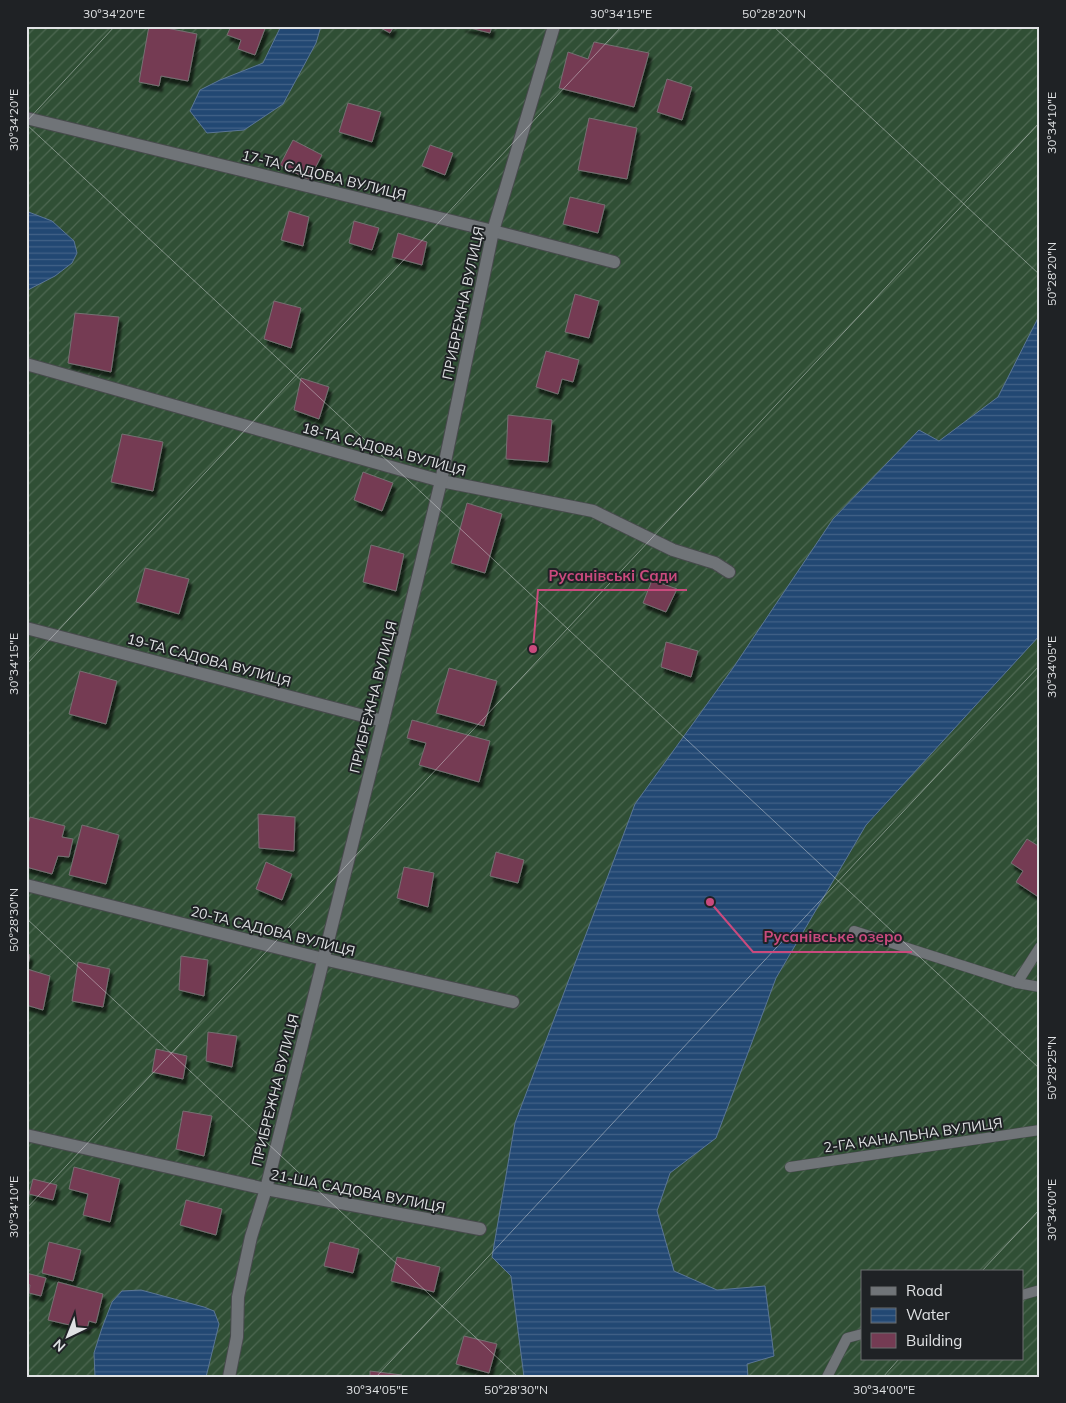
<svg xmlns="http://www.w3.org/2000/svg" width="1066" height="1403" font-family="Mulish,sans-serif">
  <defs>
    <pattern id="garden-furrows" width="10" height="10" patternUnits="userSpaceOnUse" patternTransform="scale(1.25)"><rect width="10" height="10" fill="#304f35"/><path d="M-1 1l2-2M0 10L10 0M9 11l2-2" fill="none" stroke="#4e6852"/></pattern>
    <pattern id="water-rules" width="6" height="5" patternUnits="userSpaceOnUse" patternTransform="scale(1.25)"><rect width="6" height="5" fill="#224873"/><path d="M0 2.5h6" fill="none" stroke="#426287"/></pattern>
    <filter id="shadow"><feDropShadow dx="3" dy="5.5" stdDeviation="1" flood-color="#0009"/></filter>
  </defs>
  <rect width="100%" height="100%" fill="#282c2f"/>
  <path fill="url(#garden-furrows)" fill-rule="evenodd" d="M26,26H1040V1377H26ZM862,1272H1022V1359H862Z"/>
  <g fill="url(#water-rules)" stroke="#5b7695">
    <path d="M281,26H321L316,43L283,104L244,130L207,133L190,111L200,90L220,80L263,63Z"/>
    <path d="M26,211L52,221L74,241L77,253L72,263L55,276L26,291Z"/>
    <path d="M1040,314V635L866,825L776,978L716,1138L670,1173L657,1211L674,1271L717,1290L765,1286L774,1356L747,1364L748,1377H524L511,1276L492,1257L515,1123L635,804L733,668L833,519L919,430L939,441L998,397Z"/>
    <path d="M141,1290L204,1307L214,1311L219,1324L206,1377H95L94,1353L102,1328L112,1302L122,1291Z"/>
  </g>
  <g fill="#743b53" stroke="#757072" filter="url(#shadow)">
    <path d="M149,26H156L197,34L188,81L161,76L159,86L139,82Z"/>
    <path d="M231,26H266L255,55L238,49L241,40L227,35Z"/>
    <path d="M377,26H394L390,33Z"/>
    <path d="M462,26H492L490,33Z"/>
    <path d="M594,42L649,53L634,107L559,88L568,52L588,59Z"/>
    <path d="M667,79L692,87L682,120L657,112Z"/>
    <path d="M348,103L381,112L372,142L339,132Z"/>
    <path d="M589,118L637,128L627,179L578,170Z"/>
    <path d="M293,140L322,155L309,180L280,165Z"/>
    <path d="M430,145L453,153L445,175L422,166Z"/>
    <path d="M570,197L605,205L598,233L563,224Z"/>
    <path d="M289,211L309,217L303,246L281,240Z"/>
    <path d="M354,221L379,228L372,250L349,243Z"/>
    <path d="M398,233L427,242L422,265L392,257Z"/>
    <path d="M575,294L599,301L589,338L565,332Z"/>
    <path d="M274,301L301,308L291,348L264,339Z"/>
    <path d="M75,313L119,317L111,372L68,363Z"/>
    <path d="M546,351L579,360L573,382L562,379L558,394L536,387Z"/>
    <path d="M301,378L329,387L319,419L294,410Z"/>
    <path d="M508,415L552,420L548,462L506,459Z"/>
    <path d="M122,434L163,442L153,491L111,482Z"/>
    <path d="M363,472L393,483L382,511L354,500Z"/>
    <path d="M467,503L502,514L485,573L451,563Z"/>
    <path d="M371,545L404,554L396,591L363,582Z"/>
    <path d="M145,568L189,579L179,614L136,602Z"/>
    <path d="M652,580L677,589L666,612L643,603Z"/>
    <path d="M666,642L698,651L691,677L661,667Z"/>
    <path d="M449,668L497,681L484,726L436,713Z"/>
    <path d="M80,671L117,681L106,724L69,714Z"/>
    <path d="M412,720L490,741L479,782L419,765L426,743L407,738Z"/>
    <path d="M258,814L295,817L294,851L259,848Z"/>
    <path d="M30,817L65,826L62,837L73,839L69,857L58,856L52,874L26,867V831Z"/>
    <path d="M82,825L119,835L106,884L69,875Z"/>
    <path d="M1027,839L1040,847V898L1016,882L1023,871L1011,863Z"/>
    <path d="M496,852L524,860L518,883L490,876Z"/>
    <path d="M266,862L292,874L282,900L256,889Z"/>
    <path d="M404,867L434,873L428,907L397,898Z"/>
    <path d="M26,954L30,955L27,969L50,976L43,1010L26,1005Z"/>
    <path d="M181,956L208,960L204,996L179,990Z"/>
    <path d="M78,962L110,969L103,1007L72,1001Z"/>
    <path d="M208,1032L237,1036L232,1067L206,1061Z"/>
    <path d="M156,1049L187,1056L183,1079L152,1072Z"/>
    <path d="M183,1111L212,1116L204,1156L176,1149Z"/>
    <path d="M74,1167L120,1179L110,1222L83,1215L88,1194L69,1189Z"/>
    <path d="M33,1179L57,1185L53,1200L29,1194Z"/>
    <path d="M186,1200L222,1209L216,1235L180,1225Z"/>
    <path d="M49,1242L81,1250L73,1281L42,1273Z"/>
    <path d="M330,1242L359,1249L353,1273L324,1266Z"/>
    <path d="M397,1257L440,1267L434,1292L391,1281Z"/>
    <path d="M26,1273L46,1278L41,1296L29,1293L30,1285L26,1284Z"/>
    <path d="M58,1282L103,1294L96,1323L89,1321L87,1329L48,1320Z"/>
    <path d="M464,1336L497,1344L489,1373L456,1364Z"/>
    <path d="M370,1371L402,1375V1377H370Z"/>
  </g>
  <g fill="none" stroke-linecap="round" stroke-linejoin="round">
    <defs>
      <g id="service">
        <path d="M854,931L1017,983L1040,987"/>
        <path d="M1017,983L1040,947"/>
        <path d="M790,1167L1040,1130"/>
        <path d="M1022,1295L1040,1290"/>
        <path d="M827,1377L847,1338L862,1334"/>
      </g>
      <g id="minor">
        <path d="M26,118L493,231L614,262"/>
        <path d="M26,364L441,481L593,511L673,550L715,563L729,572"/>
        <path d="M26,628L383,721"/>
        <path d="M26,885L323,959L513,1002"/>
        <path d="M26,1135L266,1189L480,1229"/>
        <path d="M229,1377L237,1337L238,1297L251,1237L266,1189L383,721L441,481L493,231L554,26"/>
      </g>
    </defs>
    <use href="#service" stroke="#474a4c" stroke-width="11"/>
    <use href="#minor" stroke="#474a4c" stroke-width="14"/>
    <use href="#service" stroke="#707478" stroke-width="10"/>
    <use href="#minor" stroke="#707478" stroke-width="12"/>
  </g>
  <path fill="none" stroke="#e0e2e4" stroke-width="1" stroke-opacity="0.45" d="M773,26L1040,275M26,122L115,26M26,124L1040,1069M26,665L622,26M26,918L518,1377M26,1209L1040,122M981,1272L1040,1209M376,1377L1040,665M883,1377L899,1359"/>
  <g text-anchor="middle" stroke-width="4" stroke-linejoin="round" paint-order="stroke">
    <g font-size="14" fill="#e0e2e4" stroke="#1f2225">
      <text transform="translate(324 175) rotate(14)" y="5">17-ТА САДОВА ВУЛИЦЯ</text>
      <text transform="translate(463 303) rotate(-78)" y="5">ПРИБРЕЖНА ВУЛИЦЯ</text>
      <text transform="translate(384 449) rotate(15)" y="5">18-ТА САДОВА ВУЛИЦЯ</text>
      <text transform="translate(209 660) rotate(15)" y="5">19-ТА САДОВА ВУЛИЦЯ</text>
      <text transform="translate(373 697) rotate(-76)" y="5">ПРИБРЕЖНА ВУЛИЦЯ</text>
      <text transform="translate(273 931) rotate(14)" y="5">20-ТА САДОВА ВУЛИЦЯ</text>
      <text transform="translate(275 1090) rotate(-76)" y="5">ПРИБРЕЖНА ВУЛИЦЯ</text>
      <text transform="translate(913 1135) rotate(-8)" y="5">2-ГА КАНАЛЬНА ВУЛИЦЯ</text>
      <text transform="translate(358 1191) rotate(11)" y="5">21-ША САДОВА ВУЛИЦЯ</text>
    </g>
  </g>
  <path fill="none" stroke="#ca4a7d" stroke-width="2" d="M533 649L538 590H687M710 902L753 952H912"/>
  <g fill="#ca4a7d" stroke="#1f2225" stroke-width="2">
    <circle cx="533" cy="649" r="5"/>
    <circle cx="710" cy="902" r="5"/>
  </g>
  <g font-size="15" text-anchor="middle" font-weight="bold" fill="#ca4a7d" stroke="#1f2225" stroke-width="4" stroke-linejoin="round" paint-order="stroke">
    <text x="613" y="581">Русанівські Сади</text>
    <text x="833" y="942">Русанівське озеро</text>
  </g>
  <rect width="1066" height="1403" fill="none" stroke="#1f2225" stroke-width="55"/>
  <rect x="861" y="1270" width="162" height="90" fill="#1f2225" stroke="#6c6f71"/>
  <rect x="871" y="1287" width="25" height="8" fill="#707478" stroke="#6c6f71"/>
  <text x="906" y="1296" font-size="15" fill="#e0e2e4">Road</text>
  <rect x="871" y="1308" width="25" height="15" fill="url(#water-rules)" stroke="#6c6f71"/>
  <text x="906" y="1320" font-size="15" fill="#e0e2e4">Water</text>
  <rect x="871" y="1333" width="25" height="15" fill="#743b53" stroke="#6c6f71"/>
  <text x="906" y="1346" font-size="15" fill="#e0e2e4">Building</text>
  <g transform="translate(68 1336) rotate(223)" stroke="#1f2225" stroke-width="4" paint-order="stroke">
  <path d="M0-4L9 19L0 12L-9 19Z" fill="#e0e2e4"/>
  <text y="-8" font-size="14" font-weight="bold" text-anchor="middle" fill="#e0e2e4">N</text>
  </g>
  <rect x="28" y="28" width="1010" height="1348" fill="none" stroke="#e0e2e4" stroke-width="2"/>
  <g font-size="12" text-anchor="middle" fill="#e0e2e4">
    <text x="114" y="18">30°34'20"E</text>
    <text x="621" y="18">30°34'15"E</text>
    <text x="774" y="18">50°28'20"N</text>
    <text transform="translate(14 120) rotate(-90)" y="4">30°34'20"E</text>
    <text transform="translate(1052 123) rotate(-90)" y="4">30°34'10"E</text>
    <text transform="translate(1052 274) rotate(-90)" y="4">50°28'20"N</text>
    <text transform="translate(14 664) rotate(-90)" y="4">30°34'15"E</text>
    <text transform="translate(1052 667) rotate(-90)" y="4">30°34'05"E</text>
    <text transform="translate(14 920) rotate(-90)" y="4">50°28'30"N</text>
    <text transform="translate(1052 1068) rotate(-90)" y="4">50°28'25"N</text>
    <text transform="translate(14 1207) rotate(-90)" y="4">30°34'10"E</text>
    <text transform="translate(1052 1210) rotate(-90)" y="4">30°34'00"E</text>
    <text x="377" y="1394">30°34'05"E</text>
    <text x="516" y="1394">50°28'30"N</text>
    <text x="884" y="1394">30°34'00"E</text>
  </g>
</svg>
